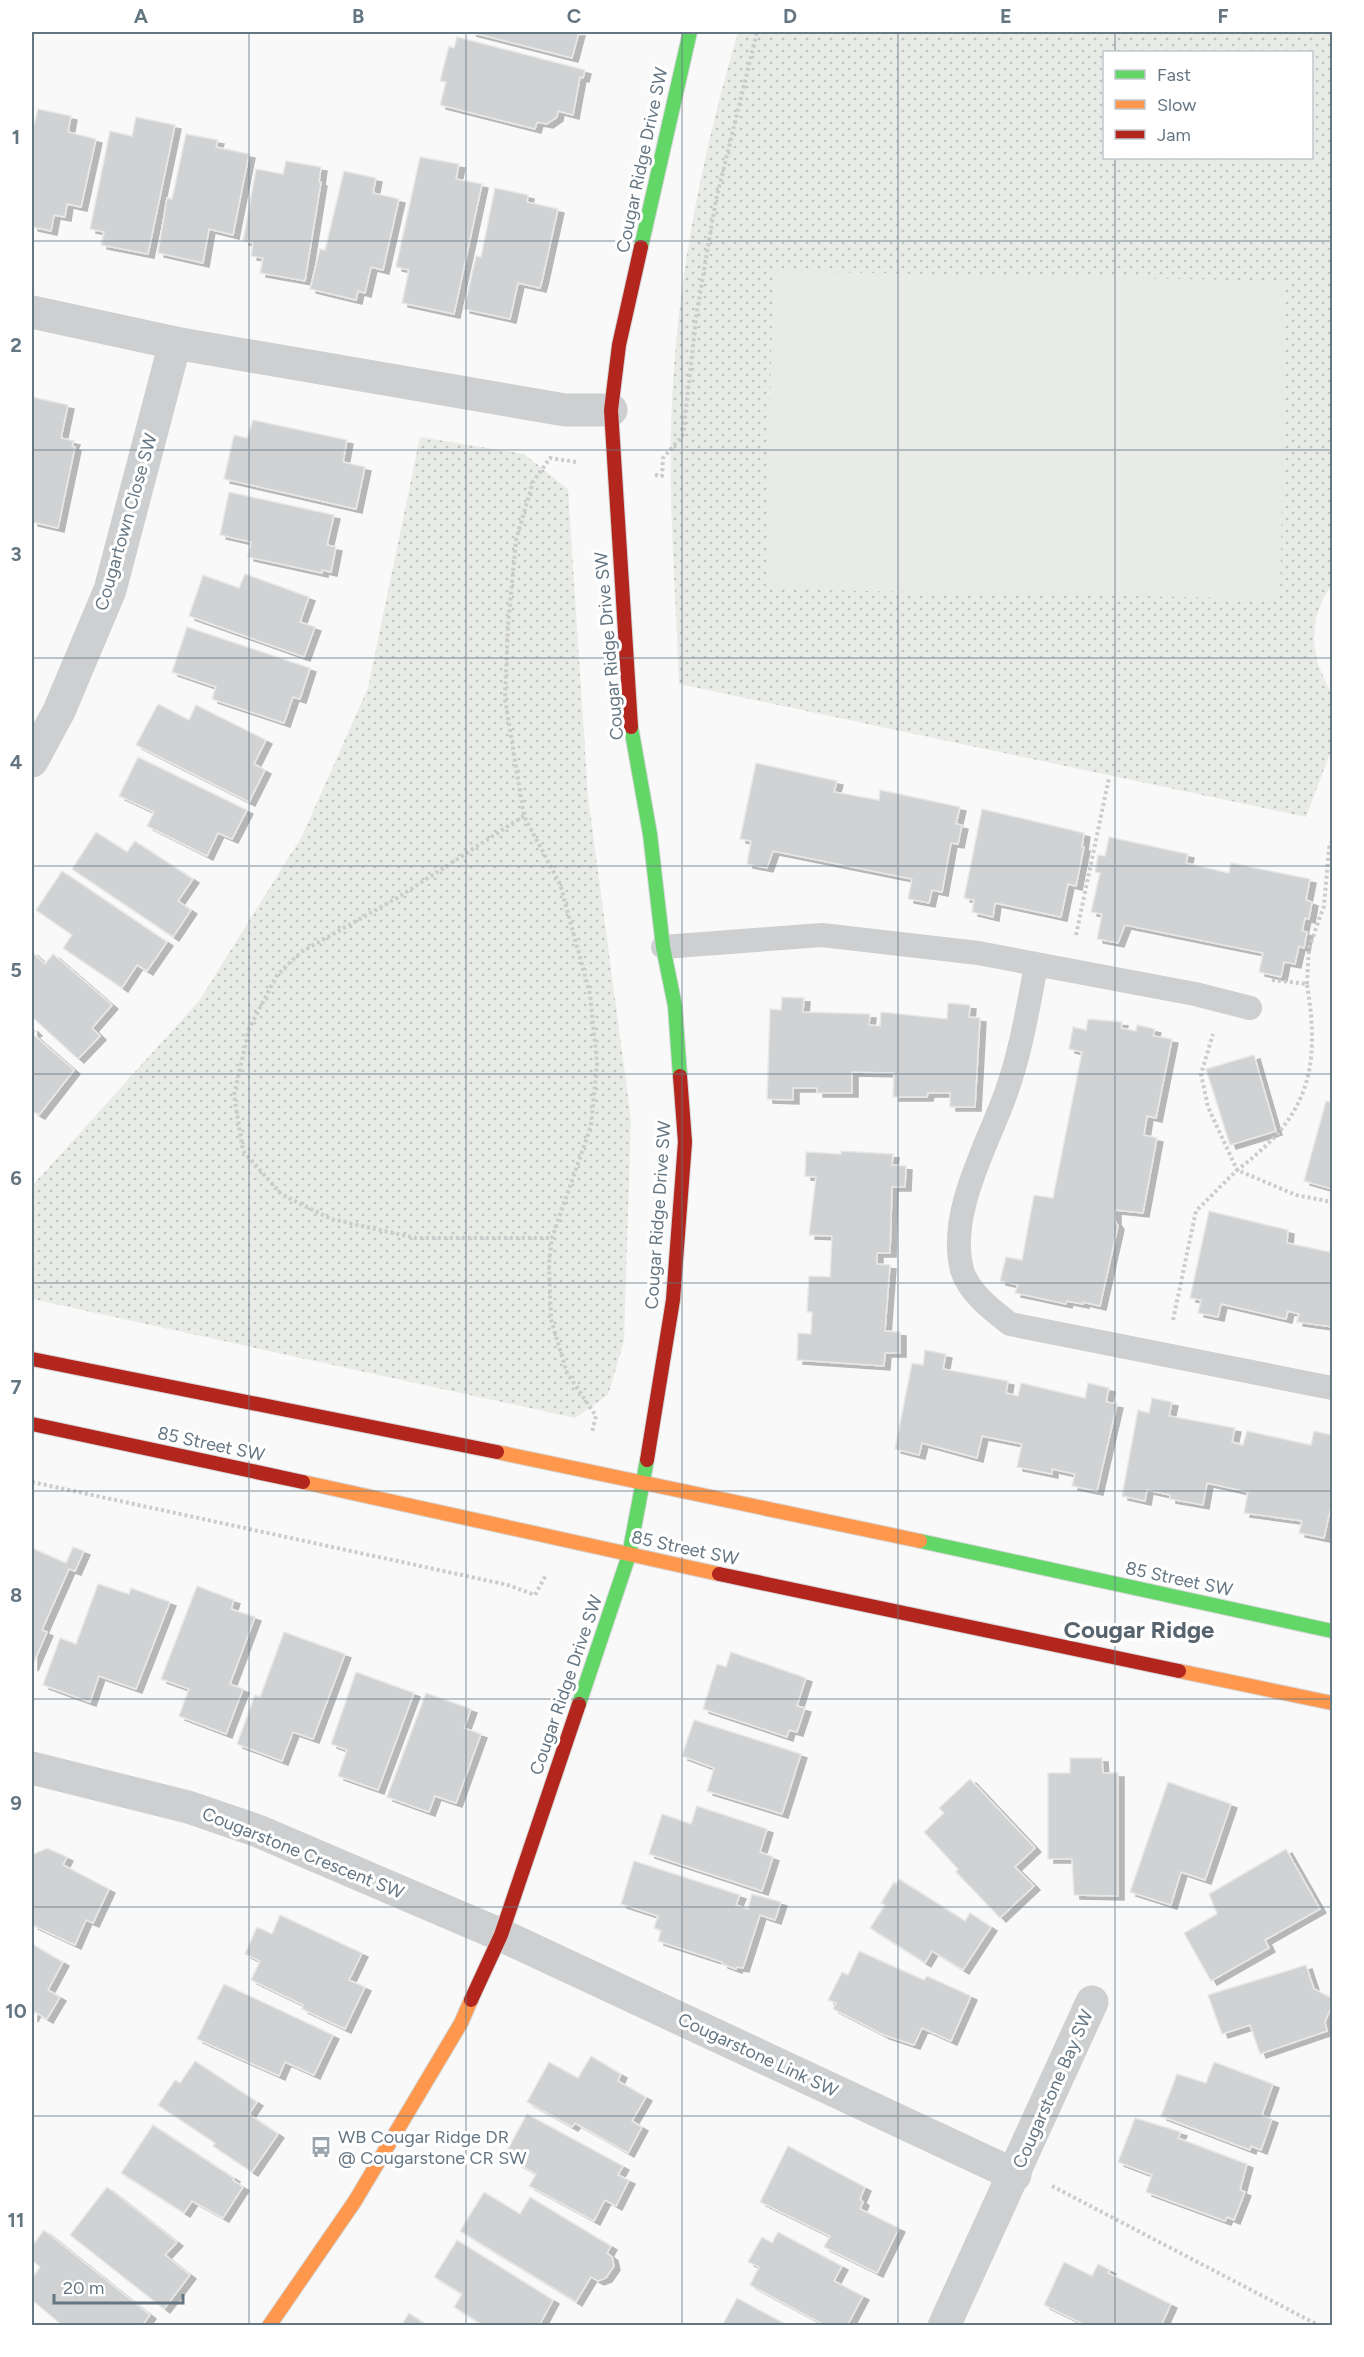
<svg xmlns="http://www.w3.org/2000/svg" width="1364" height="2357" font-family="Figtree,sans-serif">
  <defs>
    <pattern id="green-dots" width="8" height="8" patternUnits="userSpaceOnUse" patternTransform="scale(1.5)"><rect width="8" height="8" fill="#e8ebe6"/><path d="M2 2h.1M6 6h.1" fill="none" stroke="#c0c3c0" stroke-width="1.8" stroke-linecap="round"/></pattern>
    <filter id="shadow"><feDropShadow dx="6" dy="4" stdDeviation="0" flood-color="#0004"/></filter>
  </defs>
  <rect width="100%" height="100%" fill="#f9f9f9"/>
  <g fill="url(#green-dots)" fill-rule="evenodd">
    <path d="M738,32H1332V585L1324,597L1316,617L1314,642L1318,665L1332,695V748L1306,817L679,684C676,600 669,514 671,430C674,295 700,161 738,32ZM1104,52H1312V158H1104Z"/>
    <path d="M420,437L524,454L568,489L588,796L631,1119L624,1341L608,1395L575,1418L32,1299V1186L199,1001L302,836L368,688Z"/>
  </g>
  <path fill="#e8ebe6" d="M773,271L1286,281L1280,599L766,589Z"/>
  <g fill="#d0d2d3" stroke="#e8e8e8" stroke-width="1.5" filter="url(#shadow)">
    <path d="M470,32H579L572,58Z"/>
    <path d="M457,37L585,70L583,78L580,77L573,115L558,111L557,117L547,124L537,122L535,129L440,105L446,82L440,81L449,46L454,48Z"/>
    <path d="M38,109L71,116L68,132L96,139L81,207L67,204L65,217L54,215L51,231L32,227V124L34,125Z"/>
    <path d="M136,117L175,125L148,254L101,245L104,232L90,229L110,131L132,136Z"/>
    <path d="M186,134L218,140L216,147L249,154L233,235L209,229L203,263L158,253L167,198L172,199Z"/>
    <path d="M420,157L459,164L456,179L482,184L454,314L402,303L409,270L396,267Z"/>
    <path d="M286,161L321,167L319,182H321L305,281L260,273L263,258L251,256L253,243L243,241L256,169L283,174Z"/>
    <path d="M344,171L376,178L373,193L399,199L383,270L371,267L365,293L358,291L356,300L310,289L320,249L325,250Z"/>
    <path d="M495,188L528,195L527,202L558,209L542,281L540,288L518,283L510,319L464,309L476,256L481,257Z"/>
    <path d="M32,397L68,405L61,438L74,441L72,446L75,447L58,528L32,522Z"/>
    <path d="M253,420L347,440L343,462L365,467L356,509L224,479L234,435L247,438Z"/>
    <path d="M229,492L334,515L327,545L336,547L331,572L322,570V573L248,557L251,542L220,535Z"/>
    <path d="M245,574L309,597L300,622L315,627L304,657L189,616L203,575L239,588Z"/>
    <path d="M187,627L310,668L300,699L293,697L284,723L212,699L216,687L172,672Z"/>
    <path d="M158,704L189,720L196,705L266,740L254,764L265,770L249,802L136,745Z"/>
    <path d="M138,757L247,810L232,839L218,833L207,856L147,826L154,812L119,796Z"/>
    <path d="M756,763L837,781L834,792L879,800L880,790L960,807L956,824L962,825L958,844L951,843L942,892L932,890L929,903L908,899L912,879L773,851L767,868L747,864L751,841L740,839Z"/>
    <path d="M982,809L1084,833L1082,847H1084L1076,886L1068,884L1061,917L995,903L993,917L972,912L974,900L964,898Z"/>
    <path d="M96,832L127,852L135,841L193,879L178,901L191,910L173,937L72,869Z"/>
    <path d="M1109,837L1188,854L1186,863L1229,873L1231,863L1310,879L1306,900L1312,902L1309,919L1305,918L1302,931L1307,932L1304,948L1299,946L1295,964L1284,962L1281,977L1259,972L1263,953L1125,925L1118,943L1097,939L1102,914L1091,912L1100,873L1095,872L1098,855L1105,856Z"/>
    <path d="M62,871L167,942L147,971L137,965L122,988L63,948L72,935L36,910Z"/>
    <path d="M32,952L45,964L53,954L112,1005L92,1028L100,1036L78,1059L32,1017Z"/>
    <path d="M782,997L804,998L803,1012L870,1014L869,1025L880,1026L881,1012L947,1019L948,1003L970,1005L969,1017L980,1018L975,1107H950V1093H928L927,1097H893L894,1073L852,1072V1093H817V1088H793V1100L767,1099L770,1009L781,1010Z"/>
    <path d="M1088,1019L1122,1022L1121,1028L1136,1031L1137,1025L1155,1029L1153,1036L1172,1039L1156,1118L1147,1116L1144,1135L1157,1138L1143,1213L1115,1210V1221L1118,1226L1100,1306L1083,1302V1304L1067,1301L1066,1304L1015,1293L1018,1285L1000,1281L1006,1257L1022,1260L1034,1195L1053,1198L1082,1052L1069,1049L1073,1027L1086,1030Z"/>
    <path d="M32,1028L36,1032L33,1034L74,1070L39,1115L32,1111Z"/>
    <path d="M1254,1055L1276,1131L1230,1145L1206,1069Z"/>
    <path d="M1326,1101L1332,1103V1189L1304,1181Z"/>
    <path d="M841,1151L893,1154L892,1165L906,1166L905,1187H892L890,1253H877V1264L890,1265L885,1331L900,1332V1353H885L884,1366L797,1360L798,1333L811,1334L812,1312H807L809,1276L830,1277L832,1236L809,1235L816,1177L805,1176L806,1152L841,1154Z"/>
    <path d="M1209,1211L1288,1230L1287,1243L1330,1252L1332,1239V1327L1297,1322L1299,1314L1288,1311L1286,1319L1221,1304L1218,1317L1198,1313L1201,1300L1190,1298Z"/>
    <path d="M925,1350L946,1354L943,1369L1008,1381L1006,1393L1018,1396L1021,1383L1085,1398L1088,1383L1109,1388L1106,1402L1117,1404L1097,1491L1072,1486L1075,1474L1052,1469V1474L1017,1467L1022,1444L982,1436L977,1458L922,1443L919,1455L895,1449L912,1363L923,1365Z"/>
    <path d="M1152,1398L1172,1402L1169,1416L1235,1428L1232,1442L1243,1445L1247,1431L1311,1445L1314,1431L1332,1435V1502L1324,1538L1299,1533L1302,1521L1244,1513L1248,1492L1207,1483L1203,1505L1170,1499V1495L1147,1490L1145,1501L1122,1496L1138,1410L1149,1413Z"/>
    <path d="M73,1547L84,1551L75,1571L69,1569L42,1630L47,1632L32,1667V1548L66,1563Z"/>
    <path d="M98,1584L129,1594L131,1588L170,1602L136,1689L99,1676L90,1702L43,1685L60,1638L76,1644Z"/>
    <path d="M197,1586L234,1600L231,1609L255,1617L230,1684L243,1689L226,1734L179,1716L189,1689L161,1679Z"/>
    <path d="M284,1632L345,1654L313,1739L293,1732L282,1761L237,1744L255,1695L260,1697Z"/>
    <path d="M731,1652L806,1678L797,1706L805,1708L797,1732L789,1730L787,1737L703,1709L717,1664L726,1667Z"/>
    <path d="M356,1672L414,1693L378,1790L338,1776L347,1750L331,1744Z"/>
    <path d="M426,1693L471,1709L464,1728L481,1734L456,1803L435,1796L429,1812L387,1797Z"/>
    <path d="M694,1720L801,1754L782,1814L707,1791L714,1768L682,1756Z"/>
    <path d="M1070,1758H1102L1103,1773H1118V1896L1074,1895L1072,1859H1048V1773H1070Z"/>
    <path d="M970,1779L1035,1848L1015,1867L1034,1886L1000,1918L956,1872L958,1869L924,1832L944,1813L939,1808Z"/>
    <path d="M1168,1782L1231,1804L1205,1880L1181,1872L1171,1905L1130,1892Z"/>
    <path d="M697,1806L767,1829L760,1852L773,1857L762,1891L649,1854L662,1814L691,1824Z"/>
    <path d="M47,1848L67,1857L63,1865L109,1889L93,1923L86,1920L75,1945L32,1925V1855Z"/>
    <path d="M1286,1849L1320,1909L1265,1940L1269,1948L1211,1981L1184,1933L1217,1914L1209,1894Z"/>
    <path d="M634,1861L740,1895L736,1905L748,1909L752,1894L781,1902L775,1920L760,1915L743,1968L737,1967L736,1969L722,1964V1962L658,1941L661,1931L654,1928L658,1916L621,1904Z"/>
    <path d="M899,1879L965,1921L970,1913L991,1927L963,1970L932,1951L925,1963L870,1928L885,1905L881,1903L894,1882L896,1884Z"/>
    <path d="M280,1915L362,1953L349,1980L365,1987L345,2029L302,2009L303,2005L251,1980L260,1961L245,1954L257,1927L272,1934Z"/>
    <path d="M32,1944L63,1962L48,1990L60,1997L47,2019L35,2012L32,2018Z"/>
    <path d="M859,1951L924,1980L927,1976L971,1996L951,2041L922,2028L914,2045L884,2035L833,2009L836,2003L828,2000L842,1972L848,1975Z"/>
    <path d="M1306,1965L1314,1989L1332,1998V2005L1325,2022L1327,2031L1260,2054L1250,2025L1222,2034L1208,1995Z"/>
    <path d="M224,1984L333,2035L314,2075L285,2062L279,2076L197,2039Z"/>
    <path d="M591,2056L621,2074L618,2081L646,2097L632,2121L642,2127L628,2153L575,2123L572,2127L527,2102L549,2062L578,2078Z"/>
    <path d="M195,2061L257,2102L249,2114L278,2134L252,2172L213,2146L215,2143L158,2105L175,2080L180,2083Z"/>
    <path d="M1214,2062L1273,2084L1262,2115L1272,2119L1261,2150L1251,2146L1250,2150L1161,2116L1177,2074L1206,2083Z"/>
    <path d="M527,2114L623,2166L618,2175L629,2180L616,2206L605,2200L594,2221L529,2186L536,2174L504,2156Z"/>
    <path d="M1135,2118L1181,2132L1178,2138L1247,2164L1240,2190L1245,2192L1234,2220L1227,2217L1225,2221L1146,2192L1152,2175L1118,2162Z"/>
    <path d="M153,2125L234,2178L233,2180L243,2187L223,2218L192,2201L184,2213L121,2173Z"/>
    <path d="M788,2146L865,2187L860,2199L863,2202L860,2209L899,2228L877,2273L824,2247L830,2236L760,2202Z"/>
    <path d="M107,2187L177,2242L165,2255L190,2275L164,2309L70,2235Z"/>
    <path d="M484,2192L520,2214L530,2197L611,2246L607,2253L612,2257L614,2266L606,2278L598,2281L591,2277L576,2302L460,2231Z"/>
    <path d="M44,2230L150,2315L142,2326H63L32,2300V2278L40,2267L32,2260V2246Z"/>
    <path d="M778,2232L842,2266L834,2281L863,2296L847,2326H826L750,2285L759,2267L748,2262L762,2237L772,2243Z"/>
    <path d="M457,2240L553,2300L539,2326L533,2323L532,2326H484L454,2307L462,2294L434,2277Z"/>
    <path d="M1064,2262L1092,2276L1098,2264L1110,2270L1108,2273L1171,2304L1161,2326H1087L1044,2305Z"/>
    <path d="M737,2298L789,2326L723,2324Z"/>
    <path d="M409,2313L427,2326H401Z"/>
  </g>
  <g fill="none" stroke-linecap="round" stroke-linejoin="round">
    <defs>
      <g id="fast">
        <path d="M641,247L690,32"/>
        <path d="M631,727L650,834L663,947L675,1006L680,1076"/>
        <path d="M920,1541L1332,1631"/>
        <path d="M579,1704L629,1555L647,1460"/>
      </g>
      <g id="slow">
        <path d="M497,1452L920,1541"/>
        <path d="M303,1482L719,1574"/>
        <path d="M1179,1671L1332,1703"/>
        <path d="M269,2326L355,2201L461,2023L471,2000"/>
      </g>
      <g id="jam">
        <path d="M631,727L611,410L619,345L641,247"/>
        <path d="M32,1359L497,1452"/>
        <path d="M32,1424L303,1482"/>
        <path d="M647,1460L673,1300L685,1142L680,1076"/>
        <path d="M719,1574L1179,1671"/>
        <path d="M471,2000L501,1935L579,1704"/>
      </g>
    </defs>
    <use href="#fast" stroke="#d5d6d7" stroke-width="16"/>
    <use href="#slow" stroke="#d5d6d7" stroke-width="16"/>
    <use href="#jam" stroke="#d5d6d7" stroke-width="16"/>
    <g stroke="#cbcccd" stroke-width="4" stroke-dasharray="3 3" stroke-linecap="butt">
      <path d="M576,462L550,458L533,482L516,540L508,625L505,699L524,816L560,884L590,994L597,1063L591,1126L552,1238L549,1263L551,1319L567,1373L596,1416L592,1432"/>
      <path d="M655,475L662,476L663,458L683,435L697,311L716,200L757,32"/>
      <path d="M524,816L397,898L301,952L277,975L249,1029L234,1095L243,1151L281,1194L331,1219L416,1238H552"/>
      <path d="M1076,935L1109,778"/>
      <path d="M1272,980L1307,984C1321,1071 1308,1117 1237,1170L1296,1195L1332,1202"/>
      <path d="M1307,984L1309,948L1324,906L1329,848L1332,841"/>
      <path d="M1173,1320L1196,1211L1237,1170L1208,1107L1201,1074L1213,1034"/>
      <path d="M32,1482L508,1585L535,1595L546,1575"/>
      <path d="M1052,2186L1320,2326"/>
    </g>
    <g stroke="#cecfd0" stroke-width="24">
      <path d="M663,947L822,935L978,953L1195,994L1250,1008"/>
      <path d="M1036,966C1028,1007 1021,1051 1007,1090C989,1143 947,1212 962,1270C969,1293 992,1310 1010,1324L1332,1388"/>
    </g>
    <g stroke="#cecfd0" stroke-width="33">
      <path d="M32,312L175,343L565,410H611"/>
      <path d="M32,761L59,711L110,590L175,343"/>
      <path d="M32,1768L188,1807L258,1831L501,1935L1015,2175"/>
      <path d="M944,2326L1092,2002"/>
    </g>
    <use href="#fast" stroke="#63d668" stroke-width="14"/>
    <use href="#slow" stroke="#ff974d" stroke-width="14"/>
    <use href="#jam" stroke="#b3261e" stroke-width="14"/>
  </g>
  <path fill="none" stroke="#657683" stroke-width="1.5" stroke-opacity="0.55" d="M249,32V2326M466,32V2326M682,32V2326M898,32V2326M1115,32V52M1115,158V2326M32,241H1332M32,450H1332M32,658H1332M32,866H1332M32,1074H1332M32,1283H1332M32,1491H1332M32,1699H1332M32,1907H1332M32,2116H1332"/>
  <defs>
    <symbol id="bus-bare" viewBox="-9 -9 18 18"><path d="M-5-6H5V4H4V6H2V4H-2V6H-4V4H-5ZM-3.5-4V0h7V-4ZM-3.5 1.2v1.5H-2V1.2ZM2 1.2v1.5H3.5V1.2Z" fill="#99a4ac" stroke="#fff" stroke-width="2.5" paint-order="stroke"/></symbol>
  </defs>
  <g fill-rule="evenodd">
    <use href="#bus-bare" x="306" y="2132" width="30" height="30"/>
  </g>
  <g text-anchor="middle" stroke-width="6" stroke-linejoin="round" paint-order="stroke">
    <g font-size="18" fill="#657683" stroke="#fff">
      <text transform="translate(642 160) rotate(-78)" y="6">Cougar Ridge Drive SW</text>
      <text transform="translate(126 522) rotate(-74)" y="6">Cougartown Close SW</text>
      <text transform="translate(609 646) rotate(-95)" y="6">Cougar Ridge Drive SW</text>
      <text transform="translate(658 1215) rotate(-86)" y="6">Cougar Ridge Drive SW</text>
      <text transform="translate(211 1444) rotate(12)" y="6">85 Street SW</text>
      <text transform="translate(685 1548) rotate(12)" y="6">85 Street SW</text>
      <text transform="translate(1179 1579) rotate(12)" y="6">85 Street SW</text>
      <text transform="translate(566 1685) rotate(-71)" y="6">Cougar Ridge Drive SW</text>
      <text transform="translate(303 1853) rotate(22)" y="6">Cougarstone Crescent SW</text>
      <text transform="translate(758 2055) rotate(25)" y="6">Cougarstone Link SW</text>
      <text transform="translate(1053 2089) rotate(-66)" y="6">Cougarstone Bay SW</text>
    </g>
    <g font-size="18" fill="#657683" stroke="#fff" text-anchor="start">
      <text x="338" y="2143">WB Cougar Ridge DR<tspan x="338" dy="21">@ Cougarstone CR SW</tspan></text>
    </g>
    <g font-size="24" font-weight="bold" fill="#57646e" stroke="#fff">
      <text x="1139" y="1638">Cougar Ridge</text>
    </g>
  </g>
  <rect width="1364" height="2357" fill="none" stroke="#ffffff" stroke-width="66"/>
  <rect x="1103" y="51" width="210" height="108" fill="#ffffff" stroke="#c1c8cd" stroke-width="1.5"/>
  <rect x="1115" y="70" width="30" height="9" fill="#63d668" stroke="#c1c8cd" stroke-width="1.5"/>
  <text x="1157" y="81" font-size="18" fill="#657683">Fast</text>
  <rect x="1115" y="100" width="30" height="9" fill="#ff974d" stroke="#c1c8cd" stroke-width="1.5"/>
  <text x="1157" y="111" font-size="18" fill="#657683">Slow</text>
  <rect x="1115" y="130" width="30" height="9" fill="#b3261e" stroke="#c1c8cd" stroke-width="1.5"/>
  <text x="1157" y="141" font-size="18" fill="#657683">Jam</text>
  <path d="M54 2294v9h129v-9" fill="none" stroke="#657683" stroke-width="3"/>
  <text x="63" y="2294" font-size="18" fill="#657683" stroke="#ffffff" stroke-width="4.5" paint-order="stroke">20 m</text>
  <rect x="33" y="33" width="1298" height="2291" fill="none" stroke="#657683" stroke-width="2"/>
  <g font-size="20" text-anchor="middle" font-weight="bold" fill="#657683">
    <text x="141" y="23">A</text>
    <text x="358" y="23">B</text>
    <text x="574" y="23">C</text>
    <text x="790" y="23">D</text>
    <text x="1006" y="23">E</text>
    <text x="1223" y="23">F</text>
    <text x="16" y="144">1</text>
    <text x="16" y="352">2</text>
    <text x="16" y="561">3</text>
    <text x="16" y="769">4</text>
    <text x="16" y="977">5</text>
    <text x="16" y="1185">6</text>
    <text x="16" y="1394">7</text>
    <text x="16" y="1602">8</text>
    <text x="16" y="1810">9</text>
    <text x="16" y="2018">10</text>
    <text x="16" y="2227">11</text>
  </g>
</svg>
